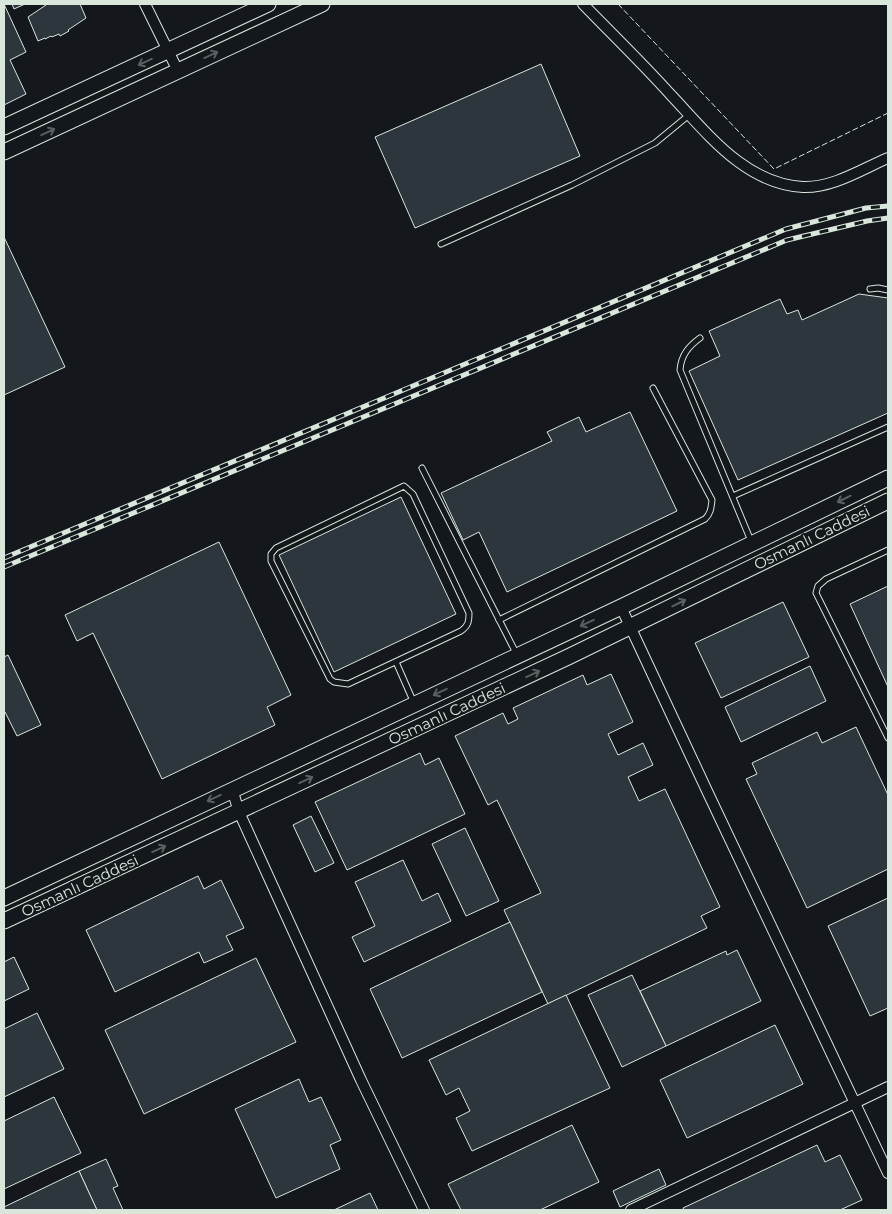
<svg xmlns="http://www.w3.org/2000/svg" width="892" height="1214" font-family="Montserrat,sans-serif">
  <rect width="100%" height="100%" fill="#14181c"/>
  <g fill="#2c363c" stroke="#d8e6dc">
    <path d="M4,4L26,52L10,60L26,94L4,105Z"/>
    <path d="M12,4H25L14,9Z"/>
    <path d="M45,4H80L86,18L68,30L69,31L60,36L59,34L52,37L51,36L45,39V38L38,41L28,17L46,5Z"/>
    <path d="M541,64L580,156L415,228L375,137Z"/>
    <path d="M4,237L65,367L4,395Z"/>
    <path d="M859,294L888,298V413L738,480L689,371L720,356L709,331L780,299L787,314L798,310L802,320Z"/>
    <path d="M630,412L677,511L507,592L479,532L463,540L441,493L552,441L547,432L579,417L586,432Z"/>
    <path d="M401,497L456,614L334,672L279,555Z"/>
    <path d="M219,542L291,695L267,707L275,725L162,779L93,633L77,641L65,615Z"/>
    <path d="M888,586V687L850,604Z"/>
    <path d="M783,602L809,657L721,698L695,643Z"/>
    <path d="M8,655L41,725L17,736L5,712L4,713V657Z"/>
    <path d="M810,666L826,701L741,742L725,707Z"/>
    <path d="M611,674L633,722L608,734L618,755L643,743L653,765L628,777L639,801L665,789L720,907L701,916L707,928L548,1004L504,910L541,893L497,800L488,805L455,736L503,713L508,724L518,719L513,708L583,675L587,685Z"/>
    <path d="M856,727L888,795V869L807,908L746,779L757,774L752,763L817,732L822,743Z"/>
    <path d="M420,753L425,765L439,758L465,814L347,870L315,802Z"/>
    <path d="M311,816L334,863L315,872L293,825Z"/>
    <path d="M465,828L499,901L466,916L432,844Z"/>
    <path d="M403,860L422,901L438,893L451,921L364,962L352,937L375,926L355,882Z"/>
    <path d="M198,876L204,889L221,880L244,928L226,936L233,950L204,963L199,952L115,992L86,930Z"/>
    <path d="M888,898V1008L870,1016L828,926Z"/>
    <path d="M510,922L542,992L402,1058L370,989Z"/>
    <path d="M737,950L761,1001L666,1046L640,991L726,951L727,955Z"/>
    <path d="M14,957L29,989L4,1001V962Z"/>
    <path d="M256,958L296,1042L144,1114L105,1030Z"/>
    <path d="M632,975L666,1046L622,1067L588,995Z"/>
    <path d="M566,995L610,1088L472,1151L456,1118L470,1111L459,1088L446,1095L429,1060Z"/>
    <path d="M37,1013L64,1069L4,1097V1029Z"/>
    <path d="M775,1025L803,1084L687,1138L660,1080Z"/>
    <path d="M299,1079L309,1102L321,1097L341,1140L330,1145L340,1169L276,1198L235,1109Z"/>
    <path d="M54,1097L81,1153L4,1189V1121Z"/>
    <path d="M572,1125L599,1182L540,1210H461L448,1184Z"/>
    <path d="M817,1145L825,1162L840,1155L862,1200L840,1210H684L683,1208Z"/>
    <path d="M106,1159L118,1186L113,1188L123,1210H97L79,1171Z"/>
    <path d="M659,1169L666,1185L620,1207L613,1191Z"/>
    <path d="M79,1171L97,1210H4V1207Z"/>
    <path d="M370,1193L378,1210H334Z"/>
  </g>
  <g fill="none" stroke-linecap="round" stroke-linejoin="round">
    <defs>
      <g id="lane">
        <path d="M441,244L572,185L655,143L689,115"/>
        <path d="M870,289L878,288L888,290"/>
        <path d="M700,338C689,346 681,355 680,370L751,541"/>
        <path d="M422,468L517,655"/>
        <path d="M404,486L413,494L469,613C469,622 468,626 461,631L348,684L334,682L330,679L271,561V554L276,548Z"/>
        <path d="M733,496L888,427"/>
        <path d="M888,550L826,579L818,586L816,593L888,738"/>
        <path d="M499,620L705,519C711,513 711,508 712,500L653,388"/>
        <path d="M396,662L414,703"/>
      </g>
      <g id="street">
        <path d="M145,4L178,71"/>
        <path d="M583,4C612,34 642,63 670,94C707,133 745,184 803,187C833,188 862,169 888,158"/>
        <path d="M621,607L708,793L888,1173"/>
        <path d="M232,789L239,812L361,1080L424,1210"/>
        <path d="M631,1210L888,1087"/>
      </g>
      <g id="secondary">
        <path d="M4,127L268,4"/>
        <path d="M4,152L322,4"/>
        <path d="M4,898L621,607L888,478"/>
        <path d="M4,921L568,657L888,501"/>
      </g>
    </defs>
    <use href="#lane" stroke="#d8e6dc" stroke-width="7"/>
    <use href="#street" stroke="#d8e6dc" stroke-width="12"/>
    <use href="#secondary" stroke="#d8e6dc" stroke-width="17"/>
    <use href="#lane" stroke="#14181c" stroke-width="5"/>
    <use href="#street" stroke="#14181c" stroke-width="10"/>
    <use href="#secondary" stroke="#14181c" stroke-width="15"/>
    <defs>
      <g id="rail">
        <path d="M4,558L786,229L866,208L888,206"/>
        <path d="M4,567L787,240L867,221L888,218"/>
      </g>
    </defs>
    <use href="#rail" stroke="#d8e6dc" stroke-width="5"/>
    <use href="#rail" stroke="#14181c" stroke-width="3" stroke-dasharray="9" stroke-linecap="butt"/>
    <path stroke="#d8e6dc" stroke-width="1" stroke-dasharray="6 2.5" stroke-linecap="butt" d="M618,4L774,169L888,113"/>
  </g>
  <defs><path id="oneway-shaft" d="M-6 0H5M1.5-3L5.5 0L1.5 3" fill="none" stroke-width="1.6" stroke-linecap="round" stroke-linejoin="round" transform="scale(1.25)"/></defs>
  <g stroke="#59605f">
    <use href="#oneway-shaft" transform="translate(211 55) rotate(-25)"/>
    <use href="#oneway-shaft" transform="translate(145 62) rotate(155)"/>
    <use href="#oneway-shaft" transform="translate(48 132) rotate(-25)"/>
    <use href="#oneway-shaft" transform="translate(844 499) rotate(154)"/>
    <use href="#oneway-shaft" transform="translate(679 603) rotate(-26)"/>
    <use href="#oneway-shaft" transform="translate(587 623) rotate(155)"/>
    <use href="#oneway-shaft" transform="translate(533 674) rotate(-25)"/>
    <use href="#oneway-shaft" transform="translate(440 692) rotate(155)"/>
    <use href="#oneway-shaft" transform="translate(306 780) rotate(-25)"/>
    <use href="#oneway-shaft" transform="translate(214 798) rotate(155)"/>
    <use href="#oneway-shaft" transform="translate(159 849) rotate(-25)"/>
  </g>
  <g text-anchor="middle" stroke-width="4" stroke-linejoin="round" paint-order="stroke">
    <g font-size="15" fill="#d8e6dc" stroke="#14181c">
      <text transform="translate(812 538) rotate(-26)" y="5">Osmanlı Caddesi</text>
      <text transform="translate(447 714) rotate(-25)" y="5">Osmanlı Caddesi</text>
      <text transform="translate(80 886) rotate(-25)" y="5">Osmanlı Caddesi</text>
    </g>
  </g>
  <rect width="892" height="1214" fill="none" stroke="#d8e6dc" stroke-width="10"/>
</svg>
